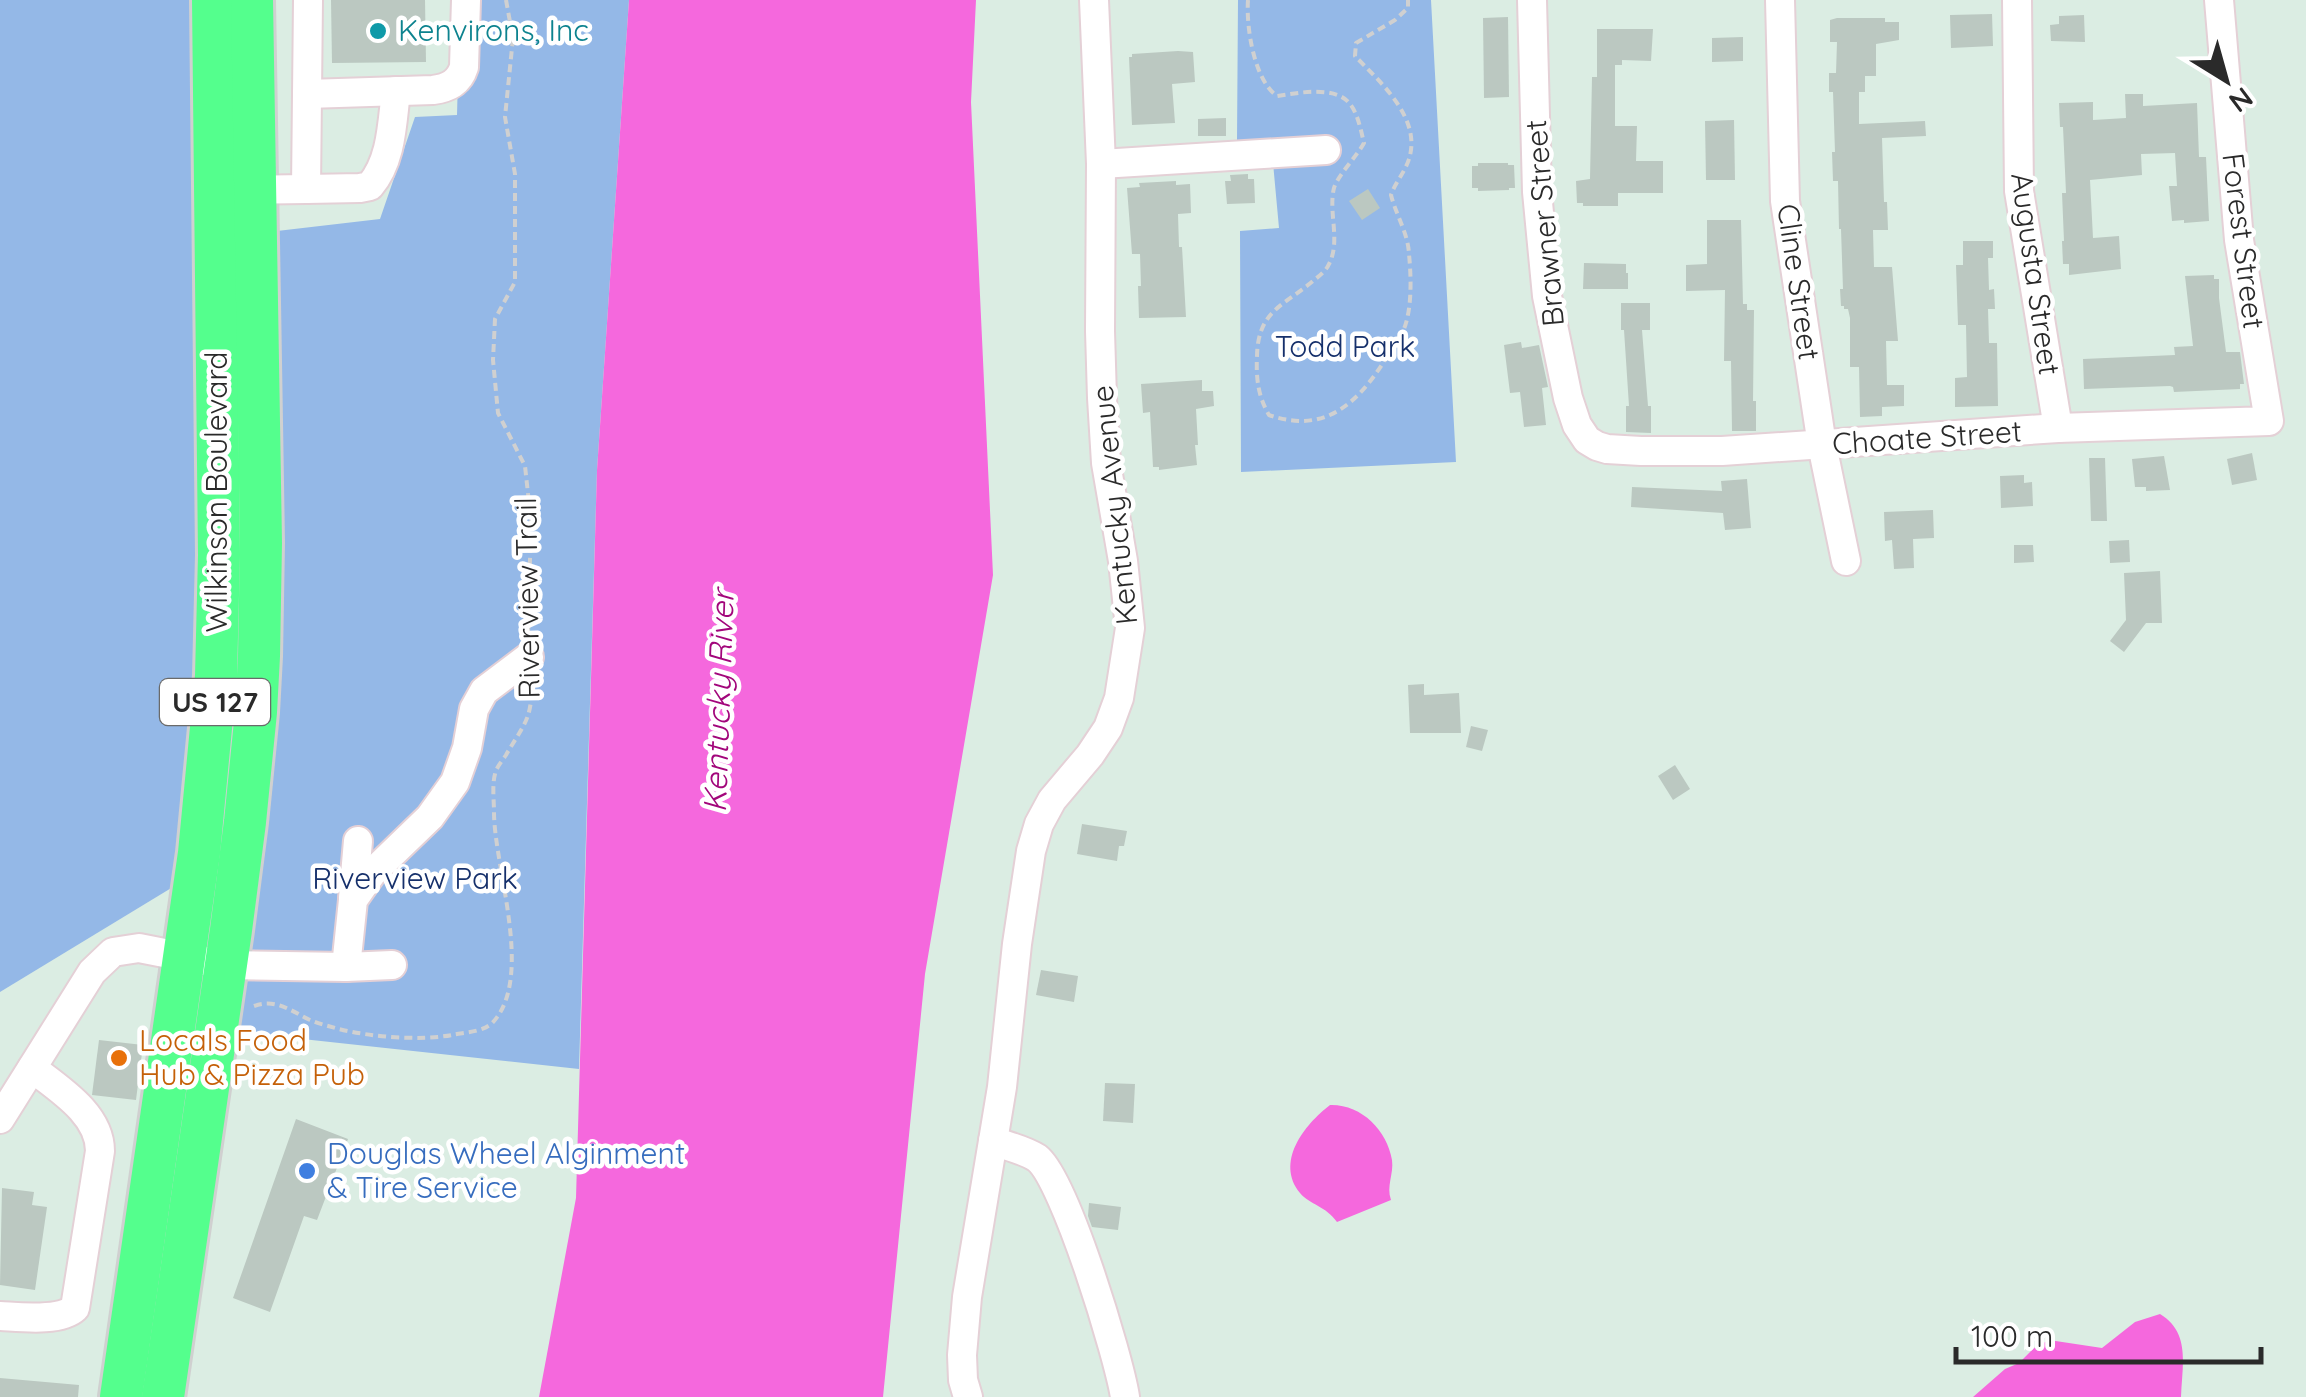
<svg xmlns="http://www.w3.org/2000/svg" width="2306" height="1397" font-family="Quicksand,sans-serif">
  <rect width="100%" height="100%" fill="#dbede3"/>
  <g fill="#94b8e7">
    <path d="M0,0H197L219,589L196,873L0,992Z"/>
    <path d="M460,0H629L597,470L579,1069L239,1032L277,231L380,219L415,117L457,115Z"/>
    <path d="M1238,0H1431L1456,462L1241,472L1240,231L1279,228L1271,141L1237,140Z"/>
  </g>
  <g fill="#f568dd">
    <path d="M629,0H976L971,102L993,575L925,974L883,1397H539L576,1198L597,470Z"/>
    <path d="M1330,1105C1361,1104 1387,1130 1392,1160C1394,1174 1386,1186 1391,1200L1337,1222C1326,1206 1310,1205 1300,1193C1275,1162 1304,1125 1330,1105Z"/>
    <path d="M2160,1314C2191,1333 2182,1365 2181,1397H1973L2005,1369L2019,1363L2034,1348L2049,1340L2102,1348L2135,1322Z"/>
  </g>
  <g fill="#bbc8c1">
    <path d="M331,0H425L426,62L332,63Z"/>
    <path d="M1992,14L1993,46L1951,48L1950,15Z"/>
    <path d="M2084,15L2085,42L2051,41L2050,25L2059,24V16Z"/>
    <path d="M1508,17L1509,97L1484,98L1483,18Z"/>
    <path d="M1837,18H1885V22H1899V40L1876,44V76H1865V92H1859V124L1925,121L1926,136L1882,138L1884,202H1887L1888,230H1873L1874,267H1892L1898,341H1886L1887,385H1904V406L1882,407V416L1860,417L1859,367H1850V318L1848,309H1844V306H1841L1840,289H1843L1841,229H1839L1838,181H1833L1832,152H1835L1833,92H1829V73H1836L1837,42H1830V20Z"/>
    <path d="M1597,29H1653L1651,61L1622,60V65H1615V126H1637L1636,161H1663V193H1618V206H1583V203H1577L1576,181L1590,179L1592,77H1597Z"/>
    <path d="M1743,37V61L1712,62V38Z"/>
    <path d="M1178,51L1193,52L1195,82L1172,84L1175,123L1132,125L1129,57H1132V54Z"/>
    <path d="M2125,94H2143V106L2197,103L2199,157H2206L2209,221L2184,223V220L2172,221L2169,186H2177L2175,153L2141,154L2142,175L2090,180L2093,238L2119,236L2121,269L2069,275V264H2063L2062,241H2064L2062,193H2066L2063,127H2060L2059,103L2093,102V120L2126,118Z"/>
    <path d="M1226,118V136H1198V119Z"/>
    <path d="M1734,120L1735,180H1706L1705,121Z"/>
    <path d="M1478,163H1508V165H1514L1515,188H1509V190L1478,191V188H1472V166H1478Z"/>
    <path d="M1248,174V179H1254L1255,203L1227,204L1225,181H1231L1230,175Z"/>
    <path d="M1176,181V185L1190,184L1191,213L1178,214L1179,247H1182L1186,317L1139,318L1138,286H1141L1140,254H1132L1127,188L1140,187L1139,183Z"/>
    <path d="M1368,189L1380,208L1362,220L1349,201Z"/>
    <path d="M1707,220H1741L1743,304H1747V310H1754L1753,401H1756V431H1732L1731,361H1724L1725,290L1686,291V265L1707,264Z"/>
    <path d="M1963,241H1993V258H1988L1989,290L1994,289L1995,309H1988L1989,343H1997L1998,406L1955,407V378L1967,377L1966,325H1958L1956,265H1963Z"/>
    <path d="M1584,263L1626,264V273H1628V289H1583Z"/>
    <path d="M2214,275V279H2219V298L2226,352H2240L2244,384H2240V389L2174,392L2173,387L2170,386L2084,389L2083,359L2175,355L2174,347L2193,346L2185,276Z"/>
    <path d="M1621,303H1650V330H1642L1648,406H1651V433L1626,432V406H1629L1624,330H1621Z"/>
    <path d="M1521,342L1522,348L1539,345L1548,387L1542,388L1546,425L1524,427L1520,392L1510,393L1504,345Z"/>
    <path d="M1202,380V391H1213L1214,406L1196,409L1198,445H1195L1197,465L1159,470V467H1153L1150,412L1143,413L1141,384Z"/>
    <path d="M2252,453L2257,480L2232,485L2227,459Z"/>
    <path d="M2164,456L2170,490L2146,491V487H2135L2132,459Z"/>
    <path d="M2089,458H2105L2107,521H2091Z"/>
    <path d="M2024,475V483L2032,482L2033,506L2001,508L2000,476Z"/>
    <path d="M1747,479L1751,528L1725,530L1723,513L1631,507L1632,487L1722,491L1721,481Z"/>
    <path d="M1933,510L1934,538L1913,539L1914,568L1894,569L1892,540L1885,541L1884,512Z"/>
    <path d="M2129,540L2130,562L2110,563L2109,541Z"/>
    <path d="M2014,545H2033L2034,562L2014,563Z"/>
    <path d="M2160,571L2162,623H2146L2124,652L2110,641L2126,620L2124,573Z"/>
    <path d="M1424,684V695L1459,693L1461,733H1410L1408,685Z"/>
    <path d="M1471,726L1488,730L1482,751L1466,747Z"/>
    <path d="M1675,765L1690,789L1673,800L1658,776Z"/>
    <path d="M1082,824L1127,831L1124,846H1119L1117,861L1077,854Z"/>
    <path d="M1041,970L1078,976L1074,1002L1036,995Z"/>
    <path d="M99,1040L143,1045L136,1100L92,1095Z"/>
    <path d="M1105,1083L1135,1084L1133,1123L1103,1121Z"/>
    <path d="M296,1119L348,1139L317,1220L304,1216L270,1312L233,1298Z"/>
    <path d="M2,1188L34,1192L32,1205L47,1207L35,1290L0,1285Z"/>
    <path d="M1089,1203L1121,1207L1118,1230L1092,1227L1088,1216Z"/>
    <path d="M0,1378L79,1385L78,1397H0Z"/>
  </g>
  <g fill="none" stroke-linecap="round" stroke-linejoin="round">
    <defs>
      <g id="minor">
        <path d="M1532,0L1537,192L1547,296L1568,398L1577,425L1587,440L1597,446L1607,449L1641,451H1722L2058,428L2269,421L2239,240L2219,0"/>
        <path d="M1780,0L1785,201L1822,445L1846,561"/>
        <path d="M2017,0L2019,191L2058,428"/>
        <path d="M307,94L433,90C448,88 459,83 464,67L466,0"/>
        <path d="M1101,164L1326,150"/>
        <path d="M306,189L360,188L370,186C392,160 392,123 396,91"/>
        <path d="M241,190L306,189L308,0"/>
        <path d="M353,898L358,841"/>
        <path d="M346,967L353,900L372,873L430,817L455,782L467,748L474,709L484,691L529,657"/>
        <path d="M0,1119L92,972L113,952L139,948L225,965L346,967L392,965"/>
        <path d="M993,1141C1007,1146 1025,1150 1037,1158C1065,1179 1119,1358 1125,1397"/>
        <path d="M0,1316C20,1317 60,1322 75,1308L100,1151C100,1114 59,1089 32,1068"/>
        <path d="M968,1397L963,1380L962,1355L967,1297L1002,1087L1017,944L1031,851L1039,824L1052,800L1090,755L1108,728L1119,698L1130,628L1123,561L1106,463L1102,398L1100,331L1101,164L1094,0"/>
      </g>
      <g id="highway">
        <path d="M121,1397L199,853L216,676L219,555L213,0"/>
        <path d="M163,1397L231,930L245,822L256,712L259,656L261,543L252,0"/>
      </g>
    </defs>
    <use href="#minor" stroke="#e4d0d6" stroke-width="32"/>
    <use href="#highway" stroke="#d0d0d0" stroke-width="48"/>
    <g stroke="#d0d0d0" stroke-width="4" stroke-dasharray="8 5" stroke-linecap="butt">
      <path d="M506,0L513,38L505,117L515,174V282L495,319L493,360L498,413L525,466L531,521L528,636"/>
      <path d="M1248,0C1246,27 1254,80 1277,96C1297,93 1336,85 1350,104C1358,114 1361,131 1364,143C1357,156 1338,175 1334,188C1328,212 1341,241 1329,264C1326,271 1319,276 1313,281C1283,306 1258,311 1257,356C1256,379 1258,396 1269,415C1323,434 1356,405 1383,363C1392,350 1402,337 1406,323C1412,302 1411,275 1409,254C1408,233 1396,215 1391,195C1395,183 1405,172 1409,159C1422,118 1380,82 1355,56L1356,43L1395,20L1408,8V0"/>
      <path d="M254,1006C276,998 291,1011 310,1020C319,1024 329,1026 339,1029C371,1037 420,1041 452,1035C466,1032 485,1032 494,1021C534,975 494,867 494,812C494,801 492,785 495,774C496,768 502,761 506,755C522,727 533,719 531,685"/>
    </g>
    <use href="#minor" stroke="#fff" stroke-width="28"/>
    <use href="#highway" stroke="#54ff8d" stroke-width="42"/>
  </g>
  <circle fill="#0f9aa8" stroke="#fff" stroke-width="4" cx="378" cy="31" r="10"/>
  <circle fill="#e8710a" stroke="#fff" stroke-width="4" cx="119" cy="1058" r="10"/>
  <circle fill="#3f7fe0" stroke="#fff" stroke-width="4" cx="307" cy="1171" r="10"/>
  <g text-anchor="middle" stroke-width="9" stroke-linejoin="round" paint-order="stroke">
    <rect fill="#fff" stroke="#6a6a6a" stroke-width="2.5" x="160" y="679" width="110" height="46" rx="8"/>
    <g font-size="28" font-weight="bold" fill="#2a2a2a">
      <text x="215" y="712">US 127</text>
    </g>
    <g font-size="30" fill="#0d838f" stroke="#fff" text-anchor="start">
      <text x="398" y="41">Kenvirons, Inc</text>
    </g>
    <g font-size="30" fill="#2a2a2a" stroke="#fff">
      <text transform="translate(1545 223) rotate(-95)" y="10">Brawner Street</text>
      <text transform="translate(2243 241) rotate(83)" y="10">Forest Street</text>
      <text transform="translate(2035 274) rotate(82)" y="10">Augusta Street</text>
      <text transform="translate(1798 282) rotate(82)" y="10">Cline Street</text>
      <text transform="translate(1927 438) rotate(-4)" y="10">Choate Street</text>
      <text transform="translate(217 492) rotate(-90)" y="10">Wilkinson Boulevard</text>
      <text transform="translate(1115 505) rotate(-96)" y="10">Kentucky Avenue</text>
      <text transform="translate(528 598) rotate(-91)" y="10">Riverview Trail</text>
    </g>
    <g font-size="30" fill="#16306b" stroke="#fff">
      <text x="1345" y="357">Todd Park</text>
      <text x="415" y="889">Riverview Park</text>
    </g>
    <g font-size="30" fill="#c56008" stroke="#fff" text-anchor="start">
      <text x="139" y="1051">Locals Food<tspan x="139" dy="34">Hub &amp; Pizza Pub</tspan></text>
    </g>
    <g font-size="30" fill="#366cbe" stroke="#fff" text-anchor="start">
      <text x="327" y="1164">Douglas Wheel Alginment<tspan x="327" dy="34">&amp; Tire Service</tspan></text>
    </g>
    <g font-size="32" font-style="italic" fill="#a2067b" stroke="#fff">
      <text transform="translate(719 701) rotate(-88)" y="11">Kentucky River</text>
    </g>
  </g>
  <g transform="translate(2226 80) rotate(143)" stroke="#ffffff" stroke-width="8" paint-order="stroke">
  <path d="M0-8L18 38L0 25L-18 38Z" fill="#2a2a2a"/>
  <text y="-15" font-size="28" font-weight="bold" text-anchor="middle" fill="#2a2a2a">N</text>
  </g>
  <path d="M1956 1347v15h305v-15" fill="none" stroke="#2a2a2a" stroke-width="5"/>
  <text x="1971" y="1347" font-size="30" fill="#2a2a2a" stroke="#ffffff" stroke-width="8" paint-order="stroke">100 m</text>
</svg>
